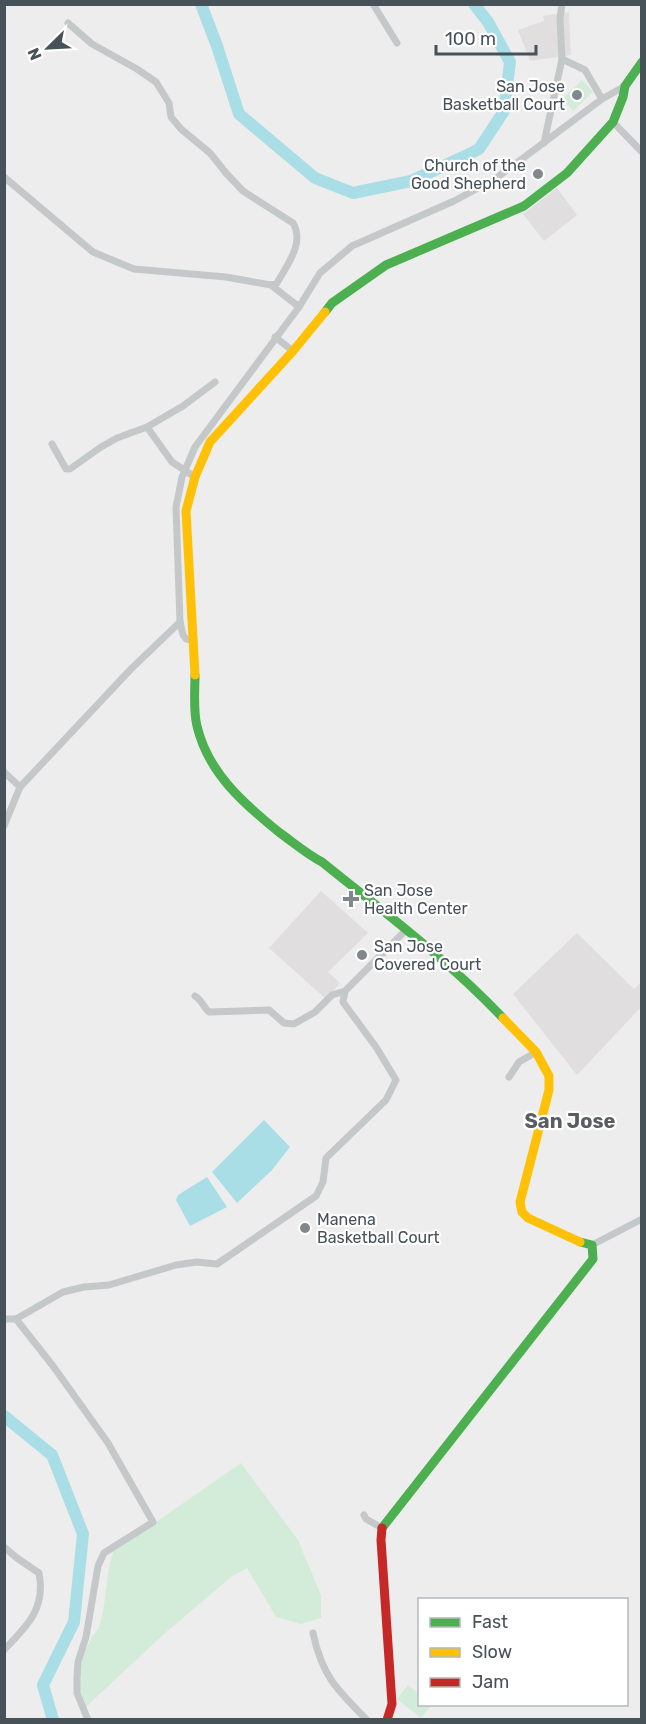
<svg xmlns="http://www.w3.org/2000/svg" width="646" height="1724" font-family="Rubik,sans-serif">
  <rect width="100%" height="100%" fill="#eeeded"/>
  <g fill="#e0dedf">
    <path d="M569,12L571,55L530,61L518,30L544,21L543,16Z"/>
    <path d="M557,188L577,215L544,241L523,214Z"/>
    <path d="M321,891L368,933L328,972L340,983L326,999L269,948Z"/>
    <path d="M577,933L634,989L642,981L641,1007L577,1075L513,994Z"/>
  </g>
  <g fill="#d3ecda">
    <path d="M582,80L593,92L573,111L562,99Z"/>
    <path d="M241,1463L298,1540L321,1595V1618L301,1624L276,1617L247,1568L231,1577L164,1634L87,1706C74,1687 79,1662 89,1643C91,1637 96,1632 99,1627C107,1603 105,1576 113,1552Z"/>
    <path d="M408,1685L419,1694L420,1704L432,1705L421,1718L397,1699Z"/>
  </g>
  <g fill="#a9dee7">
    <path d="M264,1120L290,1147L272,1170L237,1203L212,1172Z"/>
    <path d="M207,1177L227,1207L190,1226L176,1200L178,1195Z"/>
  </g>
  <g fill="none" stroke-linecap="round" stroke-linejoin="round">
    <g stroke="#a9dee7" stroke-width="12">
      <path d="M201,4L217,46L239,114L315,178L353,193L411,181L463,157L479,149L504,111L510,62L488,22L474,4"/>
      <path d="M4,1416L52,1455L83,1534L74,1622L43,1685L53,1720"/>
    </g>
    <g stroke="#c4c8c9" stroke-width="7">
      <path d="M373,4L397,43"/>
      <path d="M562,4L560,18L562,59L585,70L602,99L625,86"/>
      <path d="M613,122L642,152"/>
      <path d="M544,143L562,59"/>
      <path d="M4,177L93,252L134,269L226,277L271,285L277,283C287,265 305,243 293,223L243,191L226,173L210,153L181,129L171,117L169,103L156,82L137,69L92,44L68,23"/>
      <path d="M271,285L299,307"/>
      <path d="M275,337L293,351"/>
      <path d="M147,427L172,462L195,477"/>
      <path d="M52,444L66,469H70L101,447L117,438L147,427L183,406L215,382"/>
      <path d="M194,640L186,639L183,635L180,622L176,507L182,477L195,447L299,307L320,273L352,246L454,201L495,179L602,99"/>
      <path d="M4,772L20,787"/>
      <path d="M4,826L20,787L131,669L180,622"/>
      <path d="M195,996C202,1000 203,1007 209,1012L269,1010L284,1023L294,1024L315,1012L332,995L345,991L405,931"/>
      <path d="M509,1077L519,1062L536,1052"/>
      <path d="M592,1245L642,1219"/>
      <path d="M4,1319H16L63,1292L84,1287L109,1285L176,1265L197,1262L217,1264L316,1196L323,1182L326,1158L386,1100L396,1080L376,1047L343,1002L345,991"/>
      <path d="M16,1319L53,1366L108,1443L153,1522L104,1553L98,1566L86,1637L78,1662L77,1678V1693L88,1720"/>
      <path d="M364,1515L366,1519L382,1528"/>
      <path d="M4,1547L17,1558L39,1573C46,1609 27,1626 4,1650"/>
      <path d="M313,1633C322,1676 337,1690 367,1720"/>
    </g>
    <g stroke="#4caf50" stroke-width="9">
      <path d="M325,312L332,303L386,265L524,206L567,173L613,122L623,97L625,86L642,62"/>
      <path d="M195,675C195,691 193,710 197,726C208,773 244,804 280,833C294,843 307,854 322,862C384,912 448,960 503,1018"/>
      <path d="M382,1528L593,1259L592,1245L580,1242"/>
    </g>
    <g stroke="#ffc107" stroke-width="9">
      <path d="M195,675L186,511L195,477L210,442L293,351L325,312"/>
      <path d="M503,1018L536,1052L549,1076V1090L520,1202L522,1212L528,1218L580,1242"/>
    </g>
    <path stroke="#c62828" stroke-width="9" d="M382,1528L381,1540L392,1704L387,1720"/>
  </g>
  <g fill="#81888c" stroke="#fff" stroke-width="2">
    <circle cx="577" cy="95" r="6"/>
    <circle cx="538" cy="174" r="6"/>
    <path d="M348 890h6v6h6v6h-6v6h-6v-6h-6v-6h6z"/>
    <circle cx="362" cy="955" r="6"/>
    <circle cx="305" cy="1228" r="6"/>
  </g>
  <g text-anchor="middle" stroke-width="4.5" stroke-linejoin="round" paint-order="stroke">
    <g font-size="16" fill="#465158" stroke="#fff" text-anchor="start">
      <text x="565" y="92" text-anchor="end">San Jose<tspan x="565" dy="18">Basketball Court</tspan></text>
      <text x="526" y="171" text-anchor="end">Church of the<tspan x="526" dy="18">Good Shepherd</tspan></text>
      <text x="364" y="896">San Jose<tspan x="364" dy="18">Health Center</tspan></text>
      <text x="374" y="952">San Jose<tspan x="374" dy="18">Covered Court</tspan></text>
      <text x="317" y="1225">Manena<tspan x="317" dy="18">Basketball Court</tspan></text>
    </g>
    <g font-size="20" font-weight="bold" fill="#5a5d61" stroke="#fff">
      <text x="570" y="1128">San Jose</text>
    </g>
  </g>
  <rect width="646" height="1724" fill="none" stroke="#465158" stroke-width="12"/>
  <rect x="418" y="1598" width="210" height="108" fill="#ffffff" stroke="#b5b9bc" stroke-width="1.5"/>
  <rect x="430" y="1618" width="30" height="9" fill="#4caf50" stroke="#b5b9bc" stroke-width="1.5"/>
  <text x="472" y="1628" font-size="18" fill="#465158">Fast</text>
  <rect x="430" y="1648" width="30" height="9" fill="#ffc107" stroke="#b5b9bc" stroke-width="1.5"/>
  <text x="472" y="1658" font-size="18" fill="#465158">Slow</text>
  <rect x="430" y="1678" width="30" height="9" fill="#c62828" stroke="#b5b9bc" stroke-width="1.5"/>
  <text x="472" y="1688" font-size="18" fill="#465158">Jam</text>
  <g transform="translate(48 48) rotate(246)" stroke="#ffffff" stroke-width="4.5" paint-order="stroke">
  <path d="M0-4.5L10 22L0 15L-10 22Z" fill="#465158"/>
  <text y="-9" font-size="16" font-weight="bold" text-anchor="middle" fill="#465158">N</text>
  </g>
  <path d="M436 45v9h100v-9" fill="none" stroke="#465158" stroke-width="3"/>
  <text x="445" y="45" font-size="18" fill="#465158" stroke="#ffffff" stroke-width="4.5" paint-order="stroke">100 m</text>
</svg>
